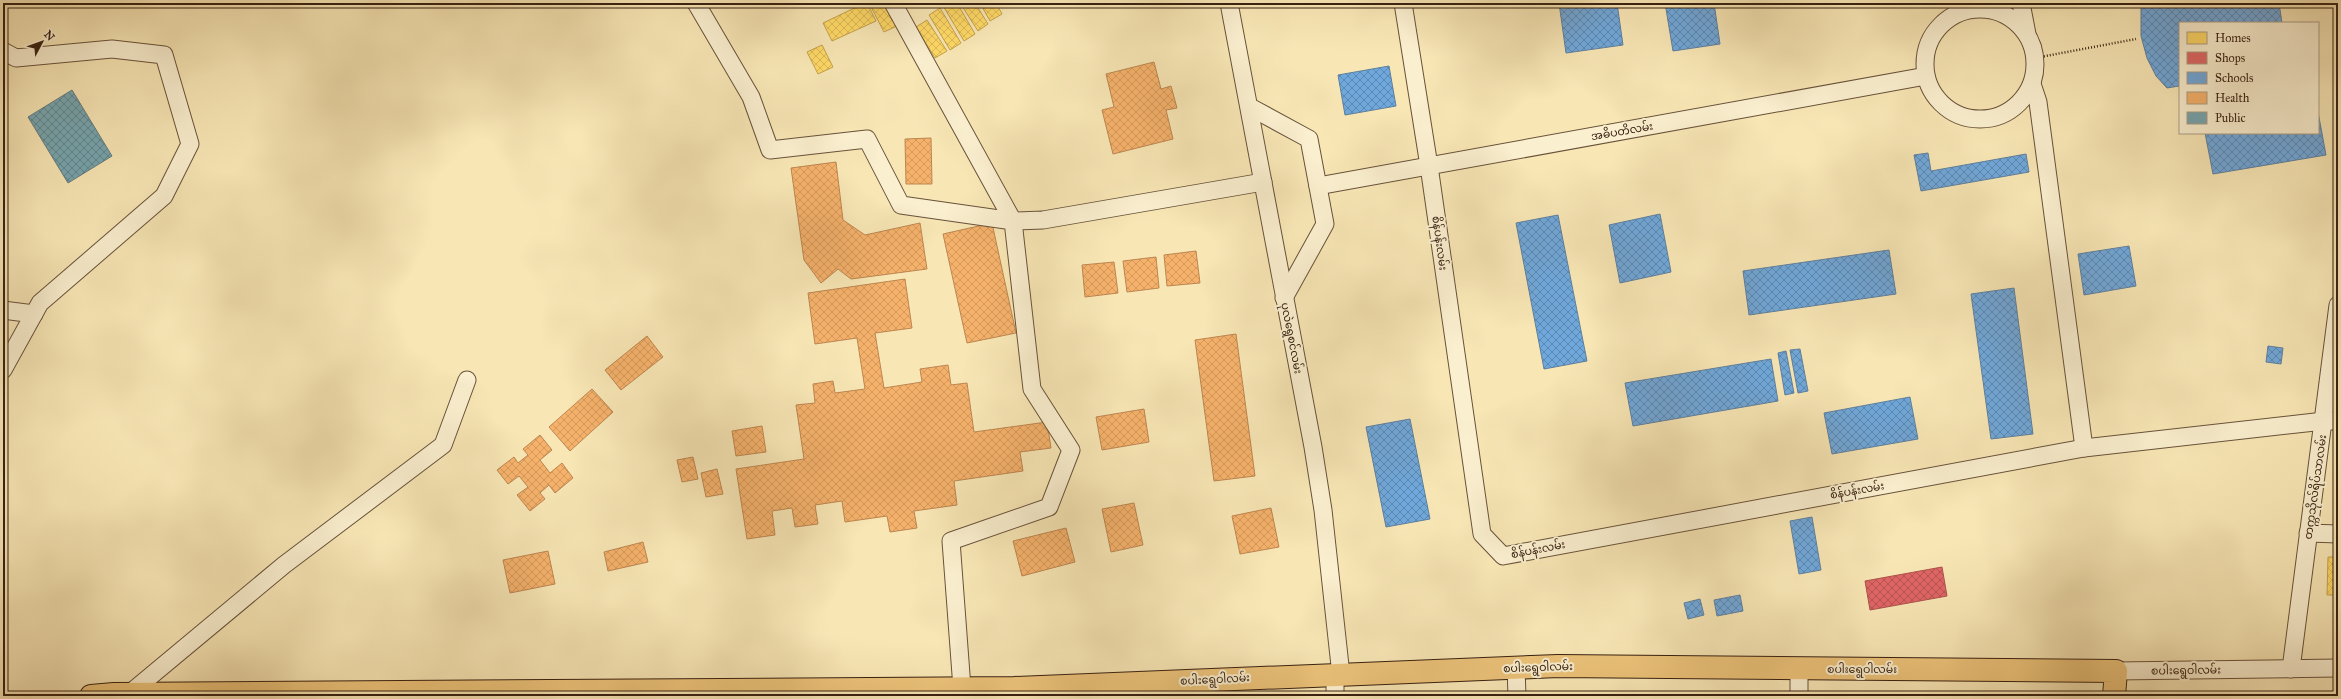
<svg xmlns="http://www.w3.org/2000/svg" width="2341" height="699" font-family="'IM FELL Great Primer','Noto Sans Myanmar',serif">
  <defs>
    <pattern id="homes-cross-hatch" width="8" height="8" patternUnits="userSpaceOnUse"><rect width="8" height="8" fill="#ffd966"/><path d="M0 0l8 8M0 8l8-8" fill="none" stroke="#dbba57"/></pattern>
    <pattern id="shops-cross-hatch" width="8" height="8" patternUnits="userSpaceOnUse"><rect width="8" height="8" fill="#e06666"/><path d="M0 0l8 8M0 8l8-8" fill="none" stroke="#b75453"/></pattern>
    <pattern id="schools-cross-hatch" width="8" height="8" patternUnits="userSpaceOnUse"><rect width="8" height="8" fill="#6fa8dc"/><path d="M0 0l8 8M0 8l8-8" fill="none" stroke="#5c88b1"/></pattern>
    <pattern id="health-cross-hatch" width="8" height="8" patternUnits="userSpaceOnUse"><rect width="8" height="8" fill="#f6b26b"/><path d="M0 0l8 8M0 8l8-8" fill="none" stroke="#d4995c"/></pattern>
    <pattern id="public-cross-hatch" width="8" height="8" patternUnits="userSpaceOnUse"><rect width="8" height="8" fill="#76a5af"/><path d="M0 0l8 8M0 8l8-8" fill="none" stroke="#62868d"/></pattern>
  </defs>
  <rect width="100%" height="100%" fill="#f8e6b5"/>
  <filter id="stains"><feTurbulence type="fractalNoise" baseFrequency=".005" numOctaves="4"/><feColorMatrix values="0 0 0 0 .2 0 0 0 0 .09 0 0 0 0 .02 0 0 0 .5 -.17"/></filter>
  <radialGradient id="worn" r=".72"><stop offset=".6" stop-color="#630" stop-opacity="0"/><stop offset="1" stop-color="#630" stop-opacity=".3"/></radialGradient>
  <g fill="url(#homes-cross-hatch)" stroke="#c3a24c">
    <path d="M865,3H867L876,21L832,41L823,23Z"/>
    <path d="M869,3H886L897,26L884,32Z"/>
    <path d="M957,3L975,34L964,41L942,4Z"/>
    <path d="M960,3H975L988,24L978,31Z"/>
    <path d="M980,3H996L1002,14L990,21Z"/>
    <path d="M999,3H1011L1002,8Z"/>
    <path d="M940,8L961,43L950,50L929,15Z"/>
    <path d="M927,20L947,51L935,58L916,27Z"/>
    <path d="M822,45L833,67L818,74L807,52Z"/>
    <path d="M2338,454V484H2337Z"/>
    <path d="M2328,557H2338V595H2327Z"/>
  </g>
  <path fill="url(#shops-cross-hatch)" stroke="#ae514c" d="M1942,567L1947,596L1870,610L1865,581Z"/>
  <g fill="url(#schools-cross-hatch)" stroke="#5e809f">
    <path d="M1559,3H1617L1623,45L1566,53Z"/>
    <path d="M1665,3H1714L1720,44L1673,51Z"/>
    <path d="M2141,3H2279L2282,23H2180V91L2179,86L2167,88L2156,76L2147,58L2141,36Z"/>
    <path d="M1389,66L1396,106L1345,115L1338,75Z"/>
    <path d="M2318,112L2326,155L2213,174L2205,133H2318Z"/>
    <path d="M1928,153L1931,171L2026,154L2029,172L1921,191L1914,155Z"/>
    <path d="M1660,214L1671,272L1620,283L1609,225Z"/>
    <path d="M1558,215L1587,361L1544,369L1516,223Z"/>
    <path d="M2129,246L2136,286L2084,295L2078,254Z"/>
    <path d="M1889,250L1896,294L1749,315L1743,271Z"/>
    <path d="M2014,288L2033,434L1991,439L1971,294Z"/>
    <path d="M2268,346L2283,348L2281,364L2266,362Z"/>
    <path d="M1800,349L1808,391L1798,393L1790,350Z"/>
    <path d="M1786,351L1794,393L1785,395L1778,353Z"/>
    <path d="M1771,359L1778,401L1633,426L1625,383Z"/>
    <path d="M1910,397L1918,439L1832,454L1824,413Z"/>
    <path d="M1410,419L1430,519L1386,527L1366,427Z"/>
    <path d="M1812,517L1821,570L1799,574L1790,521Z"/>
    <path d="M1740,595L1743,611L1717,616L1714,600Z"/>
    <path d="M1700,599L1704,615L1688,619L1684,603Z"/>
  </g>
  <g fill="url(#health-cross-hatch)" stroke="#bd8650">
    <path d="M1154,62L1161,89L1171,86L1177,108L1166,110L1173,139L1113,154L1102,110L1114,107L1106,74Z"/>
    <path d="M931,138L932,184H906L905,139Z"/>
    <path d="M836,162L843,220L865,235L920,223L927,269L851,279L838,269L821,283L804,260L791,168Z"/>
    <path d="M992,223L1016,333L967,343L943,234Z"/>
    <path d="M1196,251L1200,283L1167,286L1164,255Z"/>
    <path d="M1156,257L1159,288L1127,292L1123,261Z"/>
    <path d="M1114,262L1118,293L1085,297L1082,265Z"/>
    <path d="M905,279L912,328L875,333L884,388L922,382L920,369L948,365L951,385L967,383L974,432L1047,422L1051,448L1020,452L1023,471L954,481L957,505L914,511L917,528L890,532L887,516L845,522L842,501L815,505L818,524L795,527L792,508L772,511L775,535L747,539L736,469L804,459L796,405L815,403L813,384L833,381L835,393L865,389L857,338L815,344L808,293Z"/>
    <path d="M1236,334L1255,476L1214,481L1195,340Z"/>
    <path d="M647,336L663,357L621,390L605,370Z"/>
    <path d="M592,389L613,412L570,451L549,427Z"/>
    <path d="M1144,409L1149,442L1102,450L1096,417Z"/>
    <path d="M762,426L766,452L736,456L732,431Z"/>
    <path d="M540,435L552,450L540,460L550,473L562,463L573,478L555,493L549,485L540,493L545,499L530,511L517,495L528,487L519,476L508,484L497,470L514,457L518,463L528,455L523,449Z"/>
    <path d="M693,457L698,479L682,482L677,460Z"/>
    <path d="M717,469L723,494L706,497L701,473Z"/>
    <path d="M1134,503L1143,545L1111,552L1102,509Z"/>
    <path d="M1271,508L1279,547L1240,554L1232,516Z"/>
    <path d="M1066,528L1075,562L1022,576L1013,541Z"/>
    <path d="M643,542L648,562L608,571L604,552Z"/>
    <path d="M548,551L555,584L510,593L503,560Z"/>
  </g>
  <path fill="url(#public-cross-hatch)" stroke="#637d80" d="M72,90L112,156L68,183L28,117Z"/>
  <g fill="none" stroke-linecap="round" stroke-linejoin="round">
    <defs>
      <g id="minor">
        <path d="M696,3L751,97L770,150L867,139L901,205L1013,221L1032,389L1071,450L1049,507L951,541L962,688"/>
        <path d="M893,3L1013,221L1043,220L1263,182"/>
        <path d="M1229,3L1313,447L1323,510L1341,675"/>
        <path d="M1403,3L1429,166L1482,534L1503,556L2084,448L2324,421H2338"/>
        <path d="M2021,3L2027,34"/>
        <circle cx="1980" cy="64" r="55"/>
        <path d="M3,51L16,58L112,49L164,55L190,144L164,196L40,303L3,370"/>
        <path d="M2032,84L2038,102L2084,448"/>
        <path d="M1250,107L1309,139L1325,224L1284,298"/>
        <path d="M1318,186L1926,76"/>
        <path d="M3,310L34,314"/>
        <path d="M2308,533L2338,534"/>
        <path d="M1516,668L1517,696"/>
        <path d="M1799,668V696"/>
        <path d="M2291,669L2338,305"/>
        <path d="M2116,671L2338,668"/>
        <path d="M129,694L284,565L443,445L467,380"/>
        <path d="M1335,696V674"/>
      </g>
      <path id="major" d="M91,696L114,694L1014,688L1558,666L2116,671L2114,696"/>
    </defs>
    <use href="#minor" stroke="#68523a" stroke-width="19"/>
    <use href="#major" stroke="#382111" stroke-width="24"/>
    <path stroke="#382111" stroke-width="2.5" stroke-dasharray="1 2" stroke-linecap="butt" d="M2035,58L2136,39"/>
    <use href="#minor" stroke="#faefcf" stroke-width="17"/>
    <use href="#major" stroke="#ecc37a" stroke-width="22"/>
  </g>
  <g text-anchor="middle" stroke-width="4" stroke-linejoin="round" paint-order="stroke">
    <g font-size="11" fill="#382111" stroke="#faefcf">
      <text transform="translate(1622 131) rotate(-10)" y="4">အဓိပတိလမ်း</text>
      <text transform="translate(1440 243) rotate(82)" y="4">စိန်ပန်းလမ်း</text>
      <text transform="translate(1292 338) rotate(79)" y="4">ပုလဲရွေစင်လမ်း</text>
      <text transform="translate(2315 487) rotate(-82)" y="4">တက္ကသိုလ်ရိပ်သာလမ်း</text>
      <text transform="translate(1857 490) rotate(-10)" y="4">စိန်ပန်းလမ်း</text>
      <text transform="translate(1538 549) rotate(-11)" y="4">စိန်ပန်းလမ်း</text>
      <text transform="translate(1538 667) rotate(-2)" y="4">စပါးရွေဝါလမ်း</text>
      <text x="1862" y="673">စပါးရွေဝါလမ်း</text>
      <text transform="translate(2186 670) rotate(-1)" y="4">စပါးရွေဝါလမ်း</text>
      <text transform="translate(1215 679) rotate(-3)" y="4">စပါးရွေဝါလမ်း</text>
    </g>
  </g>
  <rect width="2341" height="699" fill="none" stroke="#f8e6b5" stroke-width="16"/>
  <rect x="4" y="4" width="2333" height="691" fill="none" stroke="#382111" stroke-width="2"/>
  <rect x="8" y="8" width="2325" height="683" fill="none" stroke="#382111"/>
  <rect x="2179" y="22" width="140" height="112" fill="#faefcf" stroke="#ac9d83"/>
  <rect x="2187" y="32" width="20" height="12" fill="#ffd966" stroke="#ac9d83"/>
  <text x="2215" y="42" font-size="12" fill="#382111">Homes</text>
  <rect x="2187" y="52" width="20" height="12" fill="#e06666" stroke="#ac9d83"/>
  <text x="2215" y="62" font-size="12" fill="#382111">Shops</text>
  <rect x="2187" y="72" width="20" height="12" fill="#6fa8dc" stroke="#ac9d83"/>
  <text x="2215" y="82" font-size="12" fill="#382111">Schools</text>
  <rect x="2187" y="92" width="20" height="12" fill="#f6b26b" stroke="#ac9d83"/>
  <text x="2215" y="102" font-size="12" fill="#382111">Health</text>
  <rect x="2187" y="112" width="20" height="12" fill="#76a5af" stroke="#ac9d83"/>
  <text x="2215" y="122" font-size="12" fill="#382111">Public</text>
  <g transform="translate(42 42) rotate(49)" stroke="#faefcf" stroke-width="3" paint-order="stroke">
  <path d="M0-3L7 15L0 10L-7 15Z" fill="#382111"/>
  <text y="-6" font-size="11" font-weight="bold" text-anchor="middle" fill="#382111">N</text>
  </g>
  <rect width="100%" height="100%" filter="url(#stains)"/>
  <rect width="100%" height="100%" fill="url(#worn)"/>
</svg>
